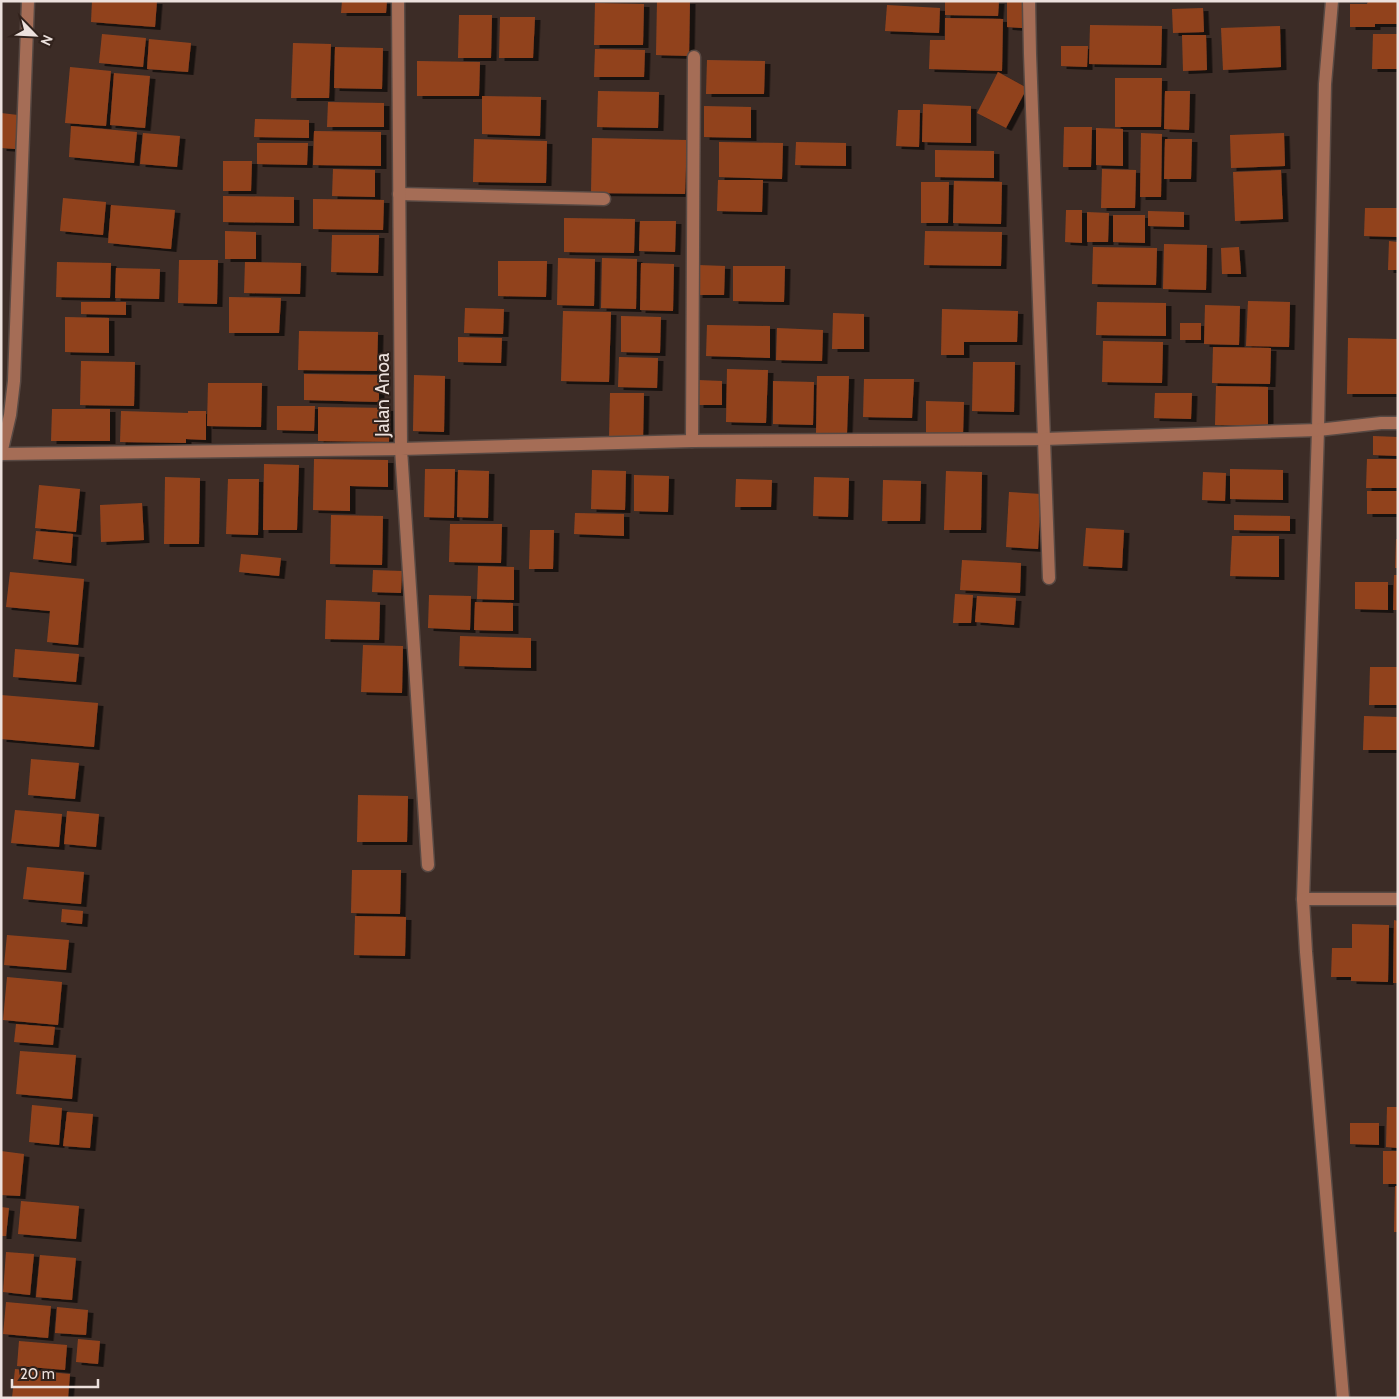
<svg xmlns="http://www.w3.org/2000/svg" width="1399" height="1399" font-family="Cabin,sans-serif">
  <defs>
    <filter id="shadow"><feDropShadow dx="5.5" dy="3" stdDeviation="0" flood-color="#0009"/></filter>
  </defs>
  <rect width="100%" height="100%" fill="#3c2c26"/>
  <g fill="#91431e" filter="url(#shadow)">
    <path d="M92,1H157L155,27L91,22Z"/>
    <path d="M342,1H387L386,13H341Z"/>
    <path d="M657,1H690L689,56L656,55Z"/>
    <path d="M945,1H999L998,16L945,15Z"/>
    <path d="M1007,1H1022V28L1007,27Z"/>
    <path d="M1368,1H1398V24H1375V27H1350V4H1367Z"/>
    <path d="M595,3L644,4L643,45H594Z"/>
    <path d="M887,5L940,8L939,33L885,31Z"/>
    <path d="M1203,8L1204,32L1173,33L1172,9Z"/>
    <path d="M459,15H492L491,58H458Z"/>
    <path d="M500,17H535L533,58H499Z"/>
    <path d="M945,18L1003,19L1002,71L929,69L930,40H945Z"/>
    <path d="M1090,25L1162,26L1161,65L1089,64Z"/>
    <path d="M1280,26L1281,67L1223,70L1221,28Z"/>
    <path d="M102,34L146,38L143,67L99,63Z"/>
    <path d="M1373,34H1398V69H1372Z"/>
    <path d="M1182,35H1206L1207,70L1183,71Z"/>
    <path d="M149,39L191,43L188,72L147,69Z"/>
    <path d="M293,43L331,44L329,98H291Z"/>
    <path d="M1061,46H1088L1087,67L1061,66Z"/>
    <path d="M335,47L383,48L382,89L334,88Z"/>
    <path d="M595,49L645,50L644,77H594Z"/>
    <path d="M707,60L765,61L764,94H706Z"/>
    <path d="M417,61L480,62L479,96H417Z"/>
    <path d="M70,67L111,71L106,126L65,123Z"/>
    <path d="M998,72L1027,88L1006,128L977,113Z"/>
    <path d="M114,73L150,76L145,128L110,125Z"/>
    <path d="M1115,78H1162L1161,127H1115Z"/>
    <path d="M598,91L659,92L658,128L597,127Z"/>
    <path d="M1165,91H1190L1189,130L1164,129Z"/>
    <path d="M482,96L541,97L540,136L482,134Z"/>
    <path d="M328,102L384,103V127H327Z"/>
    <path d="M923,104L971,106V143L922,142Z"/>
    <path d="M704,106L751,107V138L704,137Z"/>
    <path d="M898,110H920L919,147L896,146Z"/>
    <path d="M1,113L18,115L15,149L1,148Z"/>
    <path d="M255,119L309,120V138L254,137Z"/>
    <path d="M71,126L137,132L134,163L69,157Z"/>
    <path d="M1064,127H1092L1091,167H1063Z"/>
    <path d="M1096,128L1123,129V166L1096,165Z"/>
    <path d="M314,131L381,132V166L313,165Z"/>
    <path d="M143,133L180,136L177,167L140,164Z"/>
    <path d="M1141,133L1162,134L1161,197H1140Z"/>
    <path d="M1284,133L1285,166L1231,168L1230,135Z"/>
    <path d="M592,138L687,140L685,194L591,193Z"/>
    <path d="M474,139L547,141L546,183L473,182Z"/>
    <path d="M1165,139H1192L1191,179H1164Z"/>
    <path d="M719,142L783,143L782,179L719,177Z"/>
    <path d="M796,142L846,143V166L795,165Z"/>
    <path d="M257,143H308L307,165L257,164Z"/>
    <path d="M935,150L994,151V178L935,177Z"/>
    <path d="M223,161H252L251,191H223Z"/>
    <path d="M333,169L375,170V197L332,196Z"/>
    <path d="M1102,169L1136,170L1135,208H1101Z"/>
    <path d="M1281,170L1283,219L1235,221L1233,172Z"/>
    <path d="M718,180H763L762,212L717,211Z"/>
    <path d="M954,181L1002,182L1001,224L953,223Z"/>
    <path d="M921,182H949L948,223H921Z"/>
    <path d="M223,196L294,197V223L223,222Z"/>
    <path d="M63,198L106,202L103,235L60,231Z"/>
    <path d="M313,199L384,200L383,230L313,229Z"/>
    <path d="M111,205L175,210L171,249L108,243Z"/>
    <path d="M1365,208H1398V237L1364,236Z"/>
    <path d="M1066,210H1082V243L1065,242Z"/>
    <path d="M1148,211L1184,212V227L1148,226Z"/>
    <path d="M1087,212L1109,213L1108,242H1087Z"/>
    <path d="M1113,215H1145V243L1113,242Z"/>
    <path d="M564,218L635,219L634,253L564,252Z"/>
    <path d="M640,221H676L675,252L639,251Z"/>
    <path d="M225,231L256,232V259H225Z"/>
    <path d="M925,231L1002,232L1001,266L924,265Z"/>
    <path d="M332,235H379L378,273L331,272Z"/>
    <path d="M1389,241L1398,242V270H1388Z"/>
    <path d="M1164,244L1207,245L1206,290L1163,289Z"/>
    <path d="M1093,247L1157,248L1156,285L1092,284Z"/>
    <path d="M1239,247L1241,274H1222L1221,248Z"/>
    <path d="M558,258L595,259L594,306L557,305Z"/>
    <path d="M602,258L637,259L636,309L601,308Z"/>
    <path d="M179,260H218L217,304L178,303Z"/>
    <path d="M498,261H547L546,297L498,296Z"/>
    <path d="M57,262L111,263L110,298L56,297Z"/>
    <path d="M245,262L301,263L300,294L244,293Z"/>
    <path d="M641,263L674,264L673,311L640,310Z"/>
    <path d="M698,265L725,266L724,295H697Z"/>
    <path d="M733,266H785L784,302L733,301Z"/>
    <path d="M116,268L160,269L159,299L115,298Z"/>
    <path d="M229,297L281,298L279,333H229Z"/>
    <path d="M1248,301L1290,302L1289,347L1246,346Z"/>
    <path d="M81,302H126V315L81,314Z"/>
    <path d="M1097,302L1166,303V336L1096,335Z"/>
    <path d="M1205,305L1240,306L1239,345L1204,344Z"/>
    <path d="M465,308L504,309L503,334L464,333Z"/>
    <path d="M942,309L1018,311L1017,342H964V355H941Z"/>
    <path d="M563,311L611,312L609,382L561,381Z"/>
    <path d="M833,313L864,314V349H832Z"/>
    <path d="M621,316L661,317L660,353L621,352Z"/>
    <path d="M65,317L109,318V353L65,352Z"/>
    <rect x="1180" y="323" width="21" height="17"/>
    <path d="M707,325L770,326V358L706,356Z"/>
    <path d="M777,328L823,330L822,361L776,360Z"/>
    <path d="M299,331L378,332L377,371L298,370Z"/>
    <path d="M458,337L502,338L501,363L458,362Z"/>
    <path d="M1348,338L1398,339V394H1347Z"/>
    <path d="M1103,341L1163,342L1162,383L1102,382Z"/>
    <path d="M1213,347L1271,348L1270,384L1212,383Z"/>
    <path d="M619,357L658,358L657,388L618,387Z"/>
    <path d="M81,361L135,362L134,406L80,405Z"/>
    <path d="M973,362H1015L1014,412L972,411Z"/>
    <path d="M727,369L768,370L766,423L726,422Z"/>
    <path d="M304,374L379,375V402L304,400Z"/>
    <path d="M414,375L445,376L444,432L413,431Z"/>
    <path d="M817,376H849L847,433H816Z"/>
    <path d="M864,379H914L912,418L863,417Z"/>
    <path d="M698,380L722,381V405H698Z"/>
    <path d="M773,381L814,382L813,425L773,424Z"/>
    <path d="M208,383H262L261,427L207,426Z"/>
    <path d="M1216,386L1268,387V426L1215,425Z"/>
    <path d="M610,393H644L643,440L609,439Z"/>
    <path d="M1155,393H1192L1191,419L1154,418Z"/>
    <path d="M926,401L964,402L963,434H926Z"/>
    <path d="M277,406H315L314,431L277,430Z"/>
    <path d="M318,407L390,408L389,442L318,441Z"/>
    <path d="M52,409H110V441H51Z"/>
    <path d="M121,411L188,413V411H206V440L186,439V443L120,442Z"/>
    <path d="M1373,436L1398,437V456L1373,455Z"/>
    <path d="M314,459L388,460V487L350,486V511L313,510Z"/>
    <path d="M1367,459H1398V488H1366Z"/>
    <path d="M264,464L299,465L297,530H263Z"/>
    <path d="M425,469H455L454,518L424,517Z"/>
    <path d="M1230,469L1283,470V500L1230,499Z"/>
    <path d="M458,470L489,471L488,518L457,517Z"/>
    <path d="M592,470L626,471L625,510L591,509Z"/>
    <path d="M946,471L982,472L981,530H944Z"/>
    <path d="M1203,472L1226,473L1225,501L1202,500Z"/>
    <path d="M634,475L669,476L668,512L634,511Z"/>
    <path d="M165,477L200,478L199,544H164Z"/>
    <path d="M814,477L849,478L848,517L813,516Z"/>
    <path d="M228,479H259L258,535L226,534Z"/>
    <path d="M736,479L772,480L771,507H735Z"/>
    <path d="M883,480L921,481L920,521H882Z"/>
    <path d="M39,485L80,489L76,532L35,528Z"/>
    <rect x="1367" y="491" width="31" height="23"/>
    <path d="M1009,492L1041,494L1038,549L1006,547Z"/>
    <path d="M142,503L144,540L101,542L100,505Z"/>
    <path d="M575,513L624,514V536L574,534Z"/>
    <path d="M331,515L383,516L382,565L330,564Z"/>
    <path d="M1234,515L1290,516V531L1234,530Z"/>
    <path d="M450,524H502L501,563L449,562Z"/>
    <path d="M1086,528L1124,530L1122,568L1083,566Z"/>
    <path d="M530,530H554L553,569H529Z"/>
    <path d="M36,531L73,534L71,563L33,559Z"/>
    <path d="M1232,536H1279V577L1230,576Z"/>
    <path d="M1396,539H1398V568H1395Z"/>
    <path d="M241,554L281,558L279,576L239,572Z"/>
    <path d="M962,560L1021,563L1020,593L960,590Z"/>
    <path d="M478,566L514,567V600L477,599Z"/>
    <path d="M373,570L402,571L401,593L372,592Z"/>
    <path d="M10,572L84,579L78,645L47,642L50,611L6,607Z"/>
    <path d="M1394,575H1398V610H1393Z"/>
    <path d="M1355,582H1388V610L1355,609Z"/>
    <path d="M955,594L973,595L971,623H953Z"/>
    <path d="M429,595L471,596L470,630L428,628Z"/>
    <path d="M977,596L1016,598L1014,625L975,622Z"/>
    <path d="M326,600L380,602L379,640L325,639Z"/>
    <path d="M475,602L513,603V631L474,630Z"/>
    <path d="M460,636L531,638V668L459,666Z"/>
    <path d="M363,645L403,646L402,693L361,692Z"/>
    <path d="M15,649L79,654L76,682L13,677Z"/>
    <path d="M1370,667H1398V705H1369Z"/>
    <path d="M1,695L98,703L94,747L1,739Z"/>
    <path d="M1364,716L1398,717V750H1363Z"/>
    <path d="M31,759L79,763L75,799L28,795Z"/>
    <path d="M358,795L408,796L407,842H357Z"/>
    <path d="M15,810L62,814L59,847L11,843Z"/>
    <path d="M67,811L99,814L96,847L64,844Z"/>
    <path d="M27,867L84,872L81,904L23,899Z"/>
    <path d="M352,870H401L400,914L351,913Z"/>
    <path d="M62,909L83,911L82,924L61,922Z"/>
    <path d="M355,916L406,917L405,956L354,955Z"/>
    <path d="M1394,920L1398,921V983H1393Z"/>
    <path d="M1352,924L1389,925L1388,982L1351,981V977H1331L1332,948H1352Z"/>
    <path d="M7,935L69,940L66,970L4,965Z"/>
    <path d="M7,977L62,982L58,1025L3,1020Z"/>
    <path d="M16,1024L55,1027L53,1045L14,1042Z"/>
    <path d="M20,1051L76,1055L72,1099L16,1094Z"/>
    <path d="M32,1105L62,1108L59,1145L29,1142Z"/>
    <path d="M1387,1107H1398V1148L1386,1147Z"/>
    <path d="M67,1112L93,1114L90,1148L63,1146Z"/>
    <path d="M1350,1123H1379V1145L1350,1144Z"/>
    <path d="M1,1151L24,1154L20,1196L1,1195Z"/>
    <rect x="1383" y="1151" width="15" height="33"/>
    <path d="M1395,1186H1398V1232H1394Z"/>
    <path d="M21,1201L79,1206L76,1239L18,1234Z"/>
    <path d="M1,1207L9,1208L6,1236H1Z"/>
    <path d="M6,1252L34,1254L30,1295L3,1292Z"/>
    <path d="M40,1255L76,1258L72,1300L36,1297Z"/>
    <path d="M6,1302L51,1306L48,1338L3,1334Z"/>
    <path d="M57,1307L88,1310L86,1335L55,1333Z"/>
    <path d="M78,1339L100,1341L98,1364L76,1362Z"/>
    <path d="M19,1341L67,1345L65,1370L17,1366Z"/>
    <path d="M15,1369L70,1374L68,1398H12Z"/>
  </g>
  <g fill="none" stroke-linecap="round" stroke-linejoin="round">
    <defs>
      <g id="minor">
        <path d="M1029,1L1030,54L1049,578"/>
        <path d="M1332,1L1325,84L1318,430L1303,899L1306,952L1343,1398"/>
        <path d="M399,194L604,199"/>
        <path d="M692,441L694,57"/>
        <path d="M1,454L401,449L398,1"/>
        <path d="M1,454L10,415L14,381L28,1"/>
        <path d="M428,865L401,449L692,441L1044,439L1318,430L1381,423H1398"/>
        <path d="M1303,899H1398"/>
      </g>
    </defs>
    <use href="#minor" stroke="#584943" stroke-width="15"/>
    <use href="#minor" stroke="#a56d56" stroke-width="12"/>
  </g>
  <g text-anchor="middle" stroke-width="4" stroke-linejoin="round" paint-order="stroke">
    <g font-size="19" fill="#ece1dd" stroke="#31221c">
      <text transform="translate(382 395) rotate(-90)" y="7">Jalan Anoa</text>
    </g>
  </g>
  <rect width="1399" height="1399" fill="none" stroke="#ece1dd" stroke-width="5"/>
  <g transform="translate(35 35) rotate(114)" stroke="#31221c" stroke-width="4" paint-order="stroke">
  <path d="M0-4L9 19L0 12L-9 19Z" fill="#ece1dd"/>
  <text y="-8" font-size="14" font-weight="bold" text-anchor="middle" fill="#ece1dd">N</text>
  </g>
  <path d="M12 1379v8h86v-8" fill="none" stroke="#ece1dd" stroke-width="2.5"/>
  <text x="20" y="1379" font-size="15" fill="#ece1dd" stroke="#31221c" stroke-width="4" paint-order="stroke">20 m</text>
</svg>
